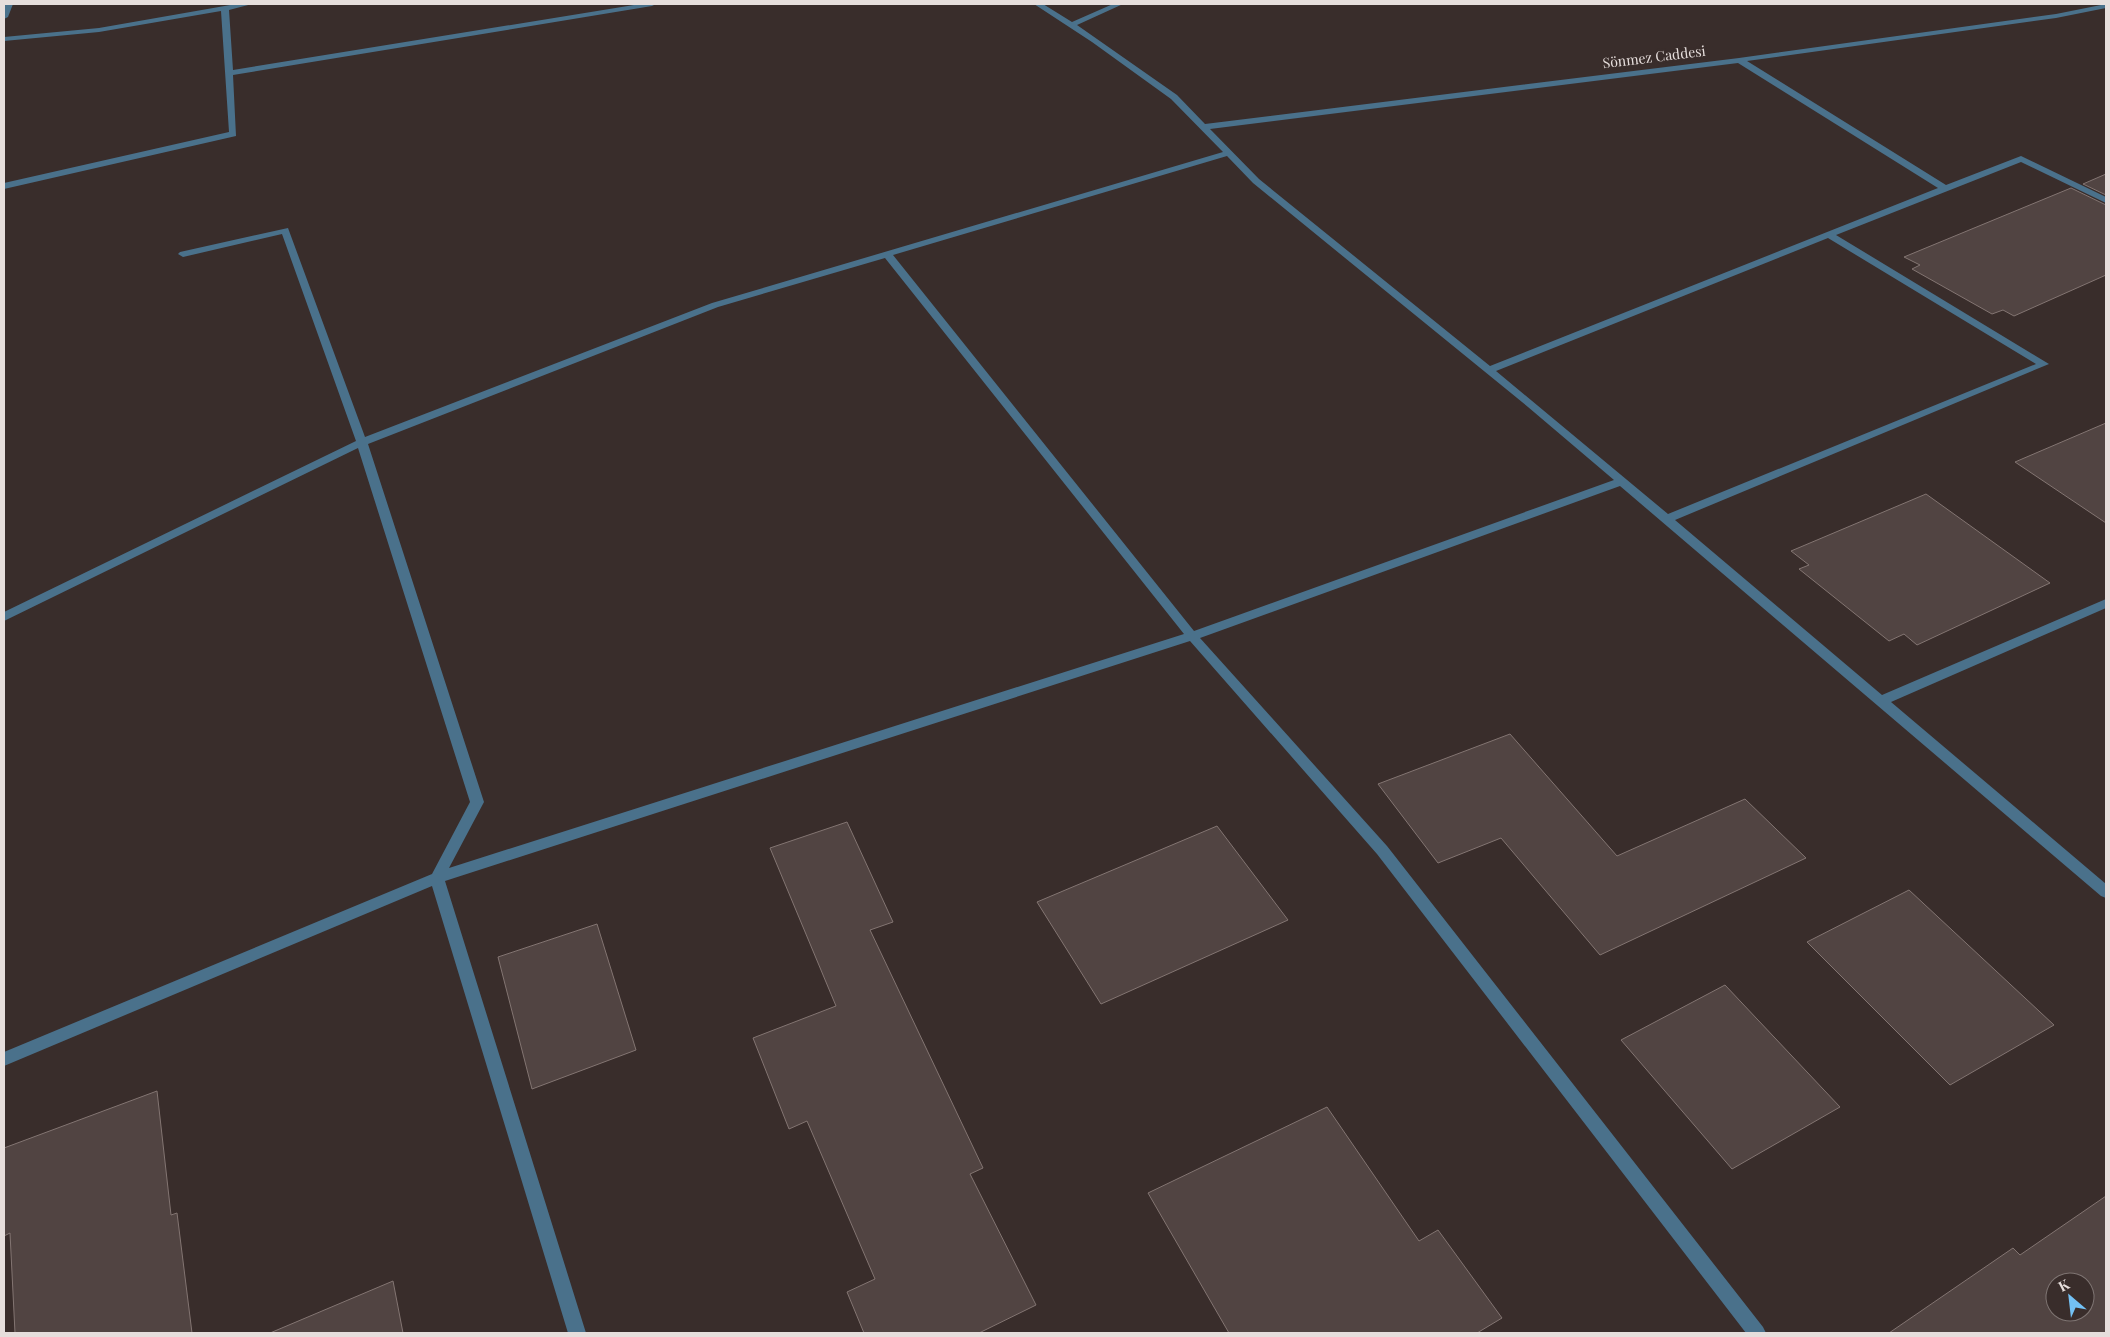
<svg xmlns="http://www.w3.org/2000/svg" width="2110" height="1337" font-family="'Playfair Display',serif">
  <rect width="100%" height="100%" fill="#392d2b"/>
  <g fill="#514442" stroke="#837572" fill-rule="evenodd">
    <path d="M2106,174V195L2083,184Z"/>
    <path d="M2071,188L2106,205V275L2014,316L2003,310L1992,314L1912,269L1920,265L1904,257Z"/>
    <path d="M2106,423V523L2015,462Z"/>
    <path d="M1926,494L2050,583L1917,645L1904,634L1889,641L1799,569L1809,565L1791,551Z"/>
    <path d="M1510,734L1617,856L1745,799L1806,858L1600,955L1501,838L1438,863L1378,784Z"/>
    <path d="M847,822L893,922L870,930L983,1168L970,1174L1036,1305L979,1333H864L847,1292L875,1279L807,1121L789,1129L753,1038L836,1006L770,848Z"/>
    <path d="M1217,826L1288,920L1101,1004L1037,902Z"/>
    <path d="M1909,890L2054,1025L1950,1085L1807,942Z"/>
    <path d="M597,924L636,1050L532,1089L498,957Z"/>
    <path d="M1725,985L1840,1107L1732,1169L1621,1040Z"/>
    <path d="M157,1091L171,1215L177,1213L192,1333H15L10,1233L4,1236V1148Z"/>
    <path d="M1327,1107L1419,1241L1438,1230L1502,1318L1477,1333H1229L1148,1193Z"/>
    <path d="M2106,1196V1333H1889L2013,1248L2020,1255ZM2055,1282H2085V1312H2055Z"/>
    <path d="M393,1281L403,1333H270Z"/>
  </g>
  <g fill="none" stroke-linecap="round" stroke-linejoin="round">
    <g fill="#4a718b" fill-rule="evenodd">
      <path d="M5,4H13L8,17L4,19Z"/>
      <path d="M236,4H252L229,10L233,70L640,4H656L652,6L233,75L236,136L4,189V183L229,132L221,11L99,32L4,41V37L99,28Z"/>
      <path d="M1034,4H1043L1072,22L1113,4H1123L1077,25L1177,95L1205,124L1739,58L2056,14L2106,4V8L2056,18L1747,61L1946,185L2021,156L2106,197V203L2021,162L1836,235L2049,364L1675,520L1882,695L2106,599V608L1891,702L2106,884V898L2101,896L1620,486L1200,638L1387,846L1763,1327L1766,1333H1746L1377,854L1190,641L445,881L586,1333H568L432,886L4,1066V1052L432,874L470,802L358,448L4,621V612L356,441L282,234L183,257L178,254L180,252L288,228L365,437L712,303L1223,152L1171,99L1092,42ZM1738,63L1938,188L1490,366L1259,179L1210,129ZM1227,156L1253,183L1528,407L1614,480L1194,631L893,255ZM1828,238L2036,364L1668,514L1496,371ZM885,258L1184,634L449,868L484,802L368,444L718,307Z"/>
    </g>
  </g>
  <g text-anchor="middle" stroke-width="5" stroke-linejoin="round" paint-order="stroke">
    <g font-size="14" fill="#e6dedc" stroke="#392d2b">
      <text transform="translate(1654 57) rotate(-7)" y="5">Sönmez Caddesi</text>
    </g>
  </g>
  <rect width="2110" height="1337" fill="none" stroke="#e6dedc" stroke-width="10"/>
  <g transform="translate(2070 1297) rotate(332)"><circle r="24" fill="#392d2b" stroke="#7e7472"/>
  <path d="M0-4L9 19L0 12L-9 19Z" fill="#73c1f5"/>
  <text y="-8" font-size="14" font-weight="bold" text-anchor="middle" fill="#e6dedc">K</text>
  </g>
</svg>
